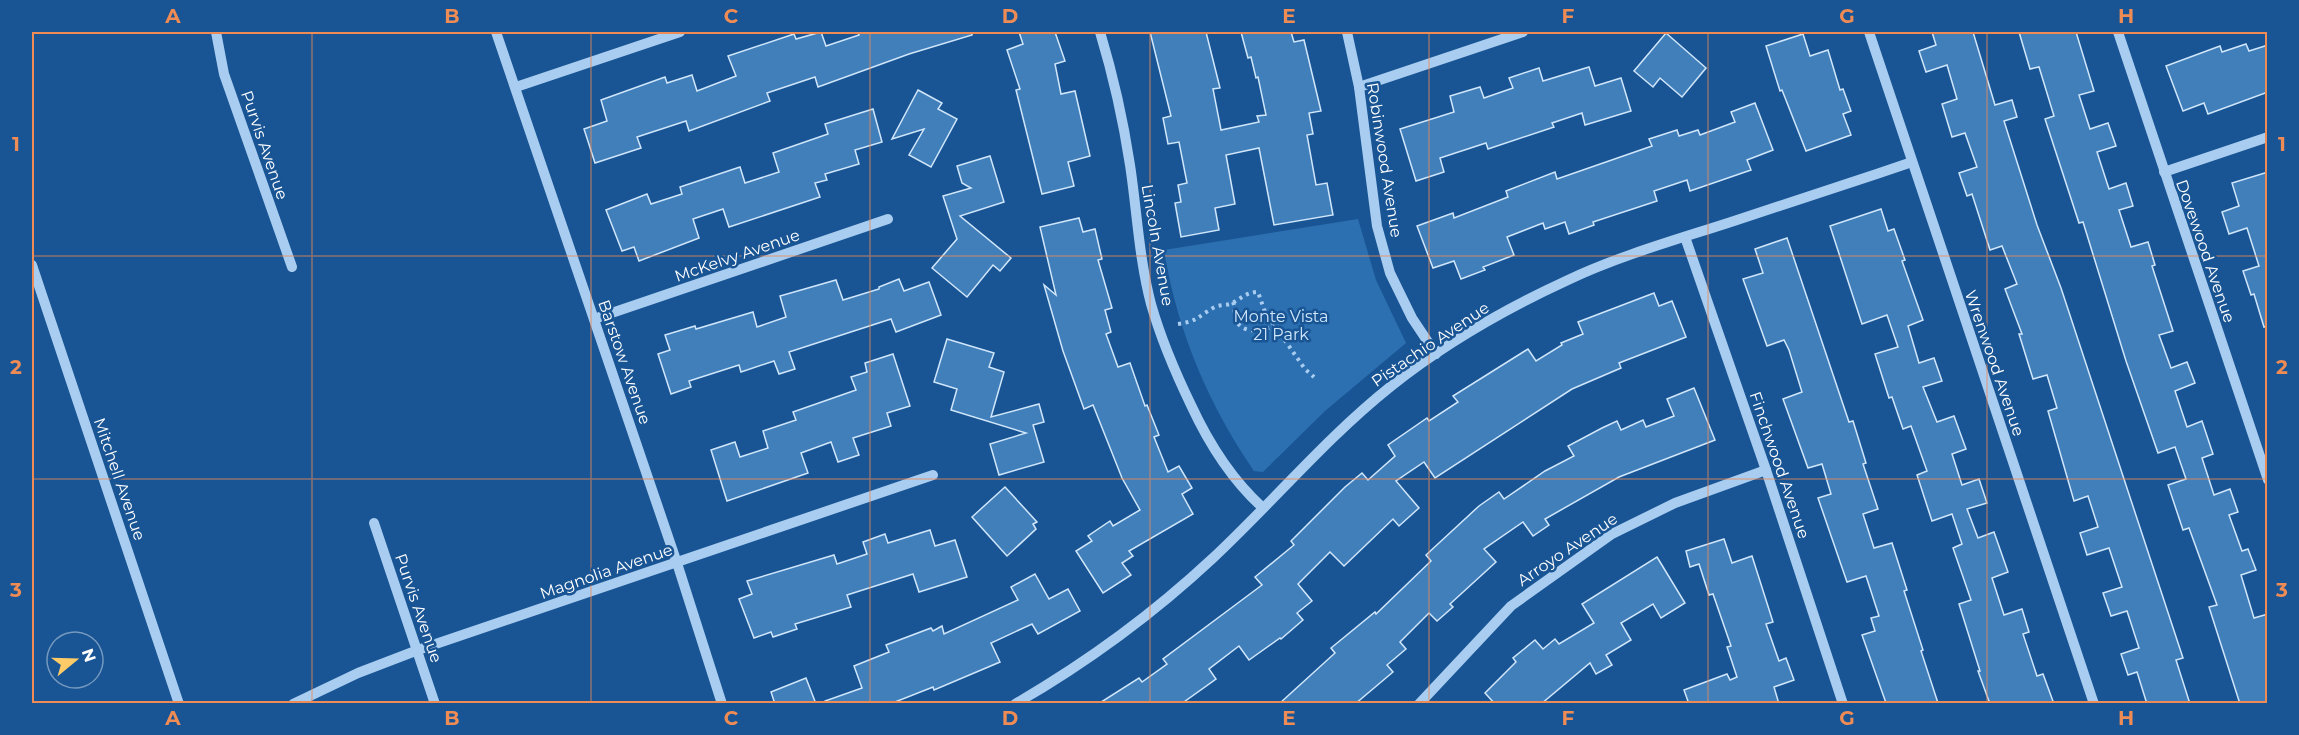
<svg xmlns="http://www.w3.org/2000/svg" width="2299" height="735" font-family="Montserrat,sans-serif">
  <rect width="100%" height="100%" fill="#195594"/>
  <path fill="#2c70b2" d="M1358,219L1376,280L1406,343L1325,411L1263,472L1254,471C1208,404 1177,330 1164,250Z"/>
  <g fill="#417fbb" stroke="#d0e6fb" stroke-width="1.5">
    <path d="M821,32L826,46L859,35L858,32H972V35L909,54L818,87L815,77L767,93L770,101L689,131L686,121L637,137L641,148L595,163L584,129L607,121L601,100L665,77L667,83L692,75L697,91L736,76L728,56L794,34L796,39Z"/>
    <path d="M1019,32H1055L1065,61L1055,64L1061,94L1075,91L1090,156L1068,162L1074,186L1042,194L1016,90L1020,89L1007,50L1023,44Z"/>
    <path d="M1150,32H1206L1220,88L1213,89L1221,130L1259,122L1257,116L1266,115L1258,77L1256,78L1251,57L1248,58L1241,32H1291L1294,42L1304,40L1321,111L1309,113L1313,134L1307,135L1316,185L1327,183L1333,215L1274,225L1259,148L1226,155L1235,204L1215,208L1219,230L1181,237L1175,203L1181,202L1178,185L1187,183L1179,142L1168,144L1163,118L1171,116Z"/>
    <path d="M1932,32H1973L1995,105L2012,100L2017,117L2004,121L2037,225L2061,288L2183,658L2176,660L2190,704H2147L2137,672L2128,675L2121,654L2139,648L2127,611L2111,616L2103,593L2122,587L2109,548L2087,555L2080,533L2098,527L2088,496L2074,501L2048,411L2057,408L2047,375L2033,379L2019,334H2022L2005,289L2017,284L2002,246L1990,250L1972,194L1967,196L1959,173L1977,167L1965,133L1952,137L1942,104L1957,99L1947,65L1926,72L1919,51L1936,45Z"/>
    <path d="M2019,32H2076L2094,91L2079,95L2090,129L2108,123L2116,146L2097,152L2109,189L2126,183L2133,206L2119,210L2131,247L2148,242L2155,265L2152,266L2173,331L2159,335L2171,368L2187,362L2195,383L2175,391L2187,427L2202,421L2213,454L2202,458L2214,495L2230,489L2238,512L2229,515L2242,551L2248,549L2256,570L2241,575L2254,618L2268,614V701L2259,704H2240L2209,607L2217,605L2189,528L2183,530L2168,485L2186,479L2175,447L2158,453L2126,361L2083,222L2079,223L2045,119L2054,116L2039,67L2030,69Z"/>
    <path d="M1666,33L1706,68L1682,97L1660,78L1653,87L1634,71Z"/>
    <path d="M1803,34L1810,56L1828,50L1840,90L1843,89L1851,111L1843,114L1851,135L1806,151L1782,90L1780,91L1766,46Z"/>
    <path d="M2246,44L2249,51L2268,45V92L2208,114L2204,103L2183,111L2166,66L2220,46L2222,52Z"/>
    <path d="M1589,67L1595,86L1621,78L1631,111L1585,125L1582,113L1552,123L1554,127L1488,149L1486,143L1440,158L1444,172L1416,181L1400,129L1454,112L1450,96L1480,87L1484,98L1513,88L1509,78L1539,68L1543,81Z"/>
    <path d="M918,90L942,103L938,109L957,119L931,167L909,155L924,129L892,139Z"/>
    <path d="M1755,103L1773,150L1747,160L1751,170L1690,191L1687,180L1654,191L1657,201L1593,222L1594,225L1569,234L1565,222L1545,229L1543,223L1507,237L1514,255L1483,267L1485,270L1461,279L1454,261L1433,268L1417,226L1453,213L1454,218L1508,197L1506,191L1555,172L1557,179L1652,146L1649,139L1677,130L1679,136L1698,130L1700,135L1735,122L1731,112Z"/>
    <path d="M873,109L882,142L855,150L859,164L825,174L827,180L815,183L820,197L729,227L723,209L693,219L699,238L639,261L634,247L622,251L606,210L647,194L651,204L682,194L680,187L740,167L745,183L779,172L773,153L828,134L825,124Z"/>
    <path d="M990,156L1004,202L960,216L1011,258L1000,271L993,265L967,297L932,268L957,239L943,196L971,188L962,183L957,166Z"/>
    <path d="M2268,172V326L2264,327L2254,294L2251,295L2243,271L2259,266L2247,228L2229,234L2222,212L2239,206L2232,183Z"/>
    <path d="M1881,209L1888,231L1894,229L1905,260L1902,261L1923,320L1908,326L1919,363L1934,358L1942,381L1923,387L1937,422L1954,416L1966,449L1952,454L1962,485L1979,479L1987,503L1967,509L1978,538L1994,532L2008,572L1992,578L2004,615L2022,609L2029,632L2023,634L2037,676L2043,674L2054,704H1990L1978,671H1980L1959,604L1971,600L1953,548L1962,544L1952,514L1932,521L1917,475L1927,471L1911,426L1903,429L1892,397L1889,398L1875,354L1898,347L1887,315L1862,324L1830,226Z"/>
    <path d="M1079,218L1083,232L1095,229L1102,259L1098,260L1112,308L1105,310L1111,332L1106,334L1118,367L1130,363L1145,406L1147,405L1159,435L1154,437L1168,472L1179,466L1192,488L1182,494L1193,514L1129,551L1133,556L1122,563L1131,575L1103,593L1076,551L1092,541L1088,536L1110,521L1113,526L1140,510L1122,478L1093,405L1084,409L1063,351L1044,285L1056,295L1040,227Z"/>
    <path d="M1787,238L1849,422L1853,421L1866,463L1863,464L1878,509L1863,514L1874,548L1892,543L1907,590L1904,591L1923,650L1921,651L1938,703H1886L1862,635L1875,631L1871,618L1879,616L1866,576L1847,582L1818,498L1831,494L1822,464L1808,468L1783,399L1802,392L1789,350L1784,340L1767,346L1743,279L1763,273L1755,249Z"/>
    <path d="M899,279L904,291L929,282L941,315L896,332L891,319L789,352L795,369L779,374L774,361L741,372L739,365L689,381L691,387L671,394L658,354L670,350L665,335L695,326L696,329L753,312L757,327L786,317L780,296L836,280L843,300L879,289V287Z"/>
    <path d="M1654,293L1659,306L1672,301L1686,337L1619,363L1621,368L1572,389L1435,478L1424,462L1396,481L1419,508L1399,526L1393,519L1344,566L1330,552L1298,584L1312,601L1297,613L1303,620L1281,639L1280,638L1249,660L1239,646L1209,669L1216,679L1181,704H1098L1139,678L1142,682L1167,664L1163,659L1262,585L1255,577L1294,545L1291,541L1345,487L1362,473L1368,480L1395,456L1388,445L1427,418L1429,421L1458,402L1453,396L1528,349L1536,361L1562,345L1561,343L1583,334L1578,322Z"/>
    <path d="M947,339L994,353L989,367L1004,372L991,417L1039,404L1044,422L1033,425L1044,462L999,475L990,444L1026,433L951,410L957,389L934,382Z"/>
    <path d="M893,354L910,406L887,413L891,426L853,438L859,455L838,462L831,442L801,453L808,473L727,501L711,450L735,442L740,457L768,448L763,431L796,420L793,412L856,390L851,377L867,372L865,363Z"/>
    <path d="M1694,388L1715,440L1619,477L1545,519L1549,525L1533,536L1523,522L1484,549L1496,562L1450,604L1453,607L1437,621L1429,613L1400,642L1406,649L1387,665L1393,672L1355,704H1279L1335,653L1331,648L1375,612L1376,614L1431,561L1426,555L1479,506L1499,492L1504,499L1545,471L1574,456L1568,446L1602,428L1617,421L1621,430L1643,420L1646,427L1674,416L1667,399Z"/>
    <path d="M1005,487L1037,522L1033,524L1036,529L1007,556L972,517Z"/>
    <path d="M930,530L935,546L955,540L967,577L919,592L913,574L847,595L851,607L795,624L797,629L773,637L771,632L754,638L739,599L752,594L747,581L834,555L837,564L867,554L863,542L885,534L888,543Z"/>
    <path d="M1724,539L1732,563L1752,556L1773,622L1766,624L1779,661L1786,658L1794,680L1774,687L1779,704H1689L1684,690L1727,674L1730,680L1737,677L1727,647L1731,646L1713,594L1709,595L1699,564L1690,567L1686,551Z"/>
    <path d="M1657,557L1685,603L1661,618L1653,604L1621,623L1631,640L1606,655L1612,665L1596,674L1590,663L1541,704H1495L1485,693L1516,662L1513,658L1535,640L1543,649L1555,639L1559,644L1594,623L1582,604Z"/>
    <path d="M1035,574L1049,599L1068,589L1080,611L1038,634L1032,624L991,643L1000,662L934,690L933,687L890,704H825V701L862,688L854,666L889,652L886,645L931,628L933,631L942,626L944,634L1018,600L1011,587Z"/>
    <path d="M806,678L816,704H775L771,692Z"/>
  </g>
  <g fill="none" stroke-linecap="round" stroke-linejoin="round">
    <g stroke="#a9cdf0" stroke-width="4" stroke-dasharray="3 4.5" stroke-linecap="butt">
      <path d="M1233,302C1236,309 1233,315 1237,322C1245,335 1264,330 1275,326"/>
      <path d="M1178,324C1198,321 1197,317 1213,308C1219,304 1227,306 1232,303C1241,299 1246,292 1258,292L1265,312L1305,369L1314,377"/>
    </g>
    <g stroke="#a9cdf0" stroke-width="10">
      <path d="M216,32L224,74L292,267"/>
      <path d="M496,32L677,563L722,704"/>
      <path d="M1100,32C1113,75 1123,119 1130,165C1137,211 1139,259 1151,304C1161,339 1175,372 1191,405C1209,444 1232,480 1263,508"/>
      <path d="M1347,32L1359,87L1377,226L1390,273L1412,318L1436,354"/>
      <path d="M1869,32L2094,704"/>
      <path d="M2118,32L2268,480"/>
      <path d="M516,87L680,32"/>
      <path d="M1359,87L1523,32"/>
      <path d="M2164,172L2268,137"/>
      <path d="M1685,237L1766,470L1843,704"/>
      <path d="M32,265L179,704"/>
      <path d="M594,319L888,219"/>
      <path d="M374,523L435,704"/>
      <path d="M293,704L358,673L418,650L933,475"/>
      <path d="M1015,704C1086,663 1153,614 1213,558C1273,502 1325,439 1390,387C1444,344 1505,309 1568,280C1621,255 1679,239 1734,221C1794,201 1853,182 1912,162"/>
      <path d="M1419,704L1511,606L1612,534L1675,503L1766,470"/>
    </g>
  </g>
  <path fill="none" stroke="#ef8b55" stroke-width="1.5" stroke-opacity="0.55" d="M312,32V704M591,32V704M870,32V704M1150,32V704M1429,32V704M1708,32V704M1987,32V704M32,256H2268M32,479H2268"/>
  <g text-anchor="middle" stroke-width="5" stroke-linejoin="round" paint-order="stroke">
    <g font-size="16" fill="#fff" stroke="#195594">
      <text transform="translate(265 145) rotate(71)" y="6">Purvis Avenue</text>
      <text transform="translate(1385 160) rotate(81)" y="6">Robinwood Avenue</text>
      <text transform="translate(1158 245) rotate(80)" y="6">Lincoln Avenue</text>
      <text transform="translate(2206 251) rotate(71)" y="6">Dovewood Avenue</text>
      <text transform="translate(737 255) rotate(-19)" y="6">McKelvy Avenue</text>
      <text transform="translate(1430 344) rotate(-34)" y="6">Pistachio Avenue</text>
      <text transform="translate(625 362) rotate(71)" y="6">Barstow Avenue</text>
      <text transform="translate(1995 363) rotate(71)" y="6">Wrenwood Avenue</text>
      <text transform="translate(1780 465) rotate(71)" y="6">Finchwood Avenue</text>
      <text transform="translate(120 479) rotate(71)" y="6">Mitchell Avenue</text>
      <text transform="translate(1567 549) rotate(-34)" y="6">Arroyo Avenue</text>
      <text transform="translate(606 571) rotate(-19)" y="6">Magnolia Avenue</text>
      <text transform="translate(419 608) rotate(71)" y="6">Purvis Avenue</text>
    </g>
    <g font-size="16" fill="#d0e6fb" stroke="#195594">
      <text x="1281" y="322">Monte Vista<tspan x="1281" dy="18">21 Park</tspan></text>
    </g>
  </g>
  <rect width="2299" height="735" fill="none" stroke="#195594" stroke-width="66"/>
  <g transform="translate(75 660) rotate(71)"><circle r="28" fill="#195594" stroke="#7599bf" stroke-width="1.5"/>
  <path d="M0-4.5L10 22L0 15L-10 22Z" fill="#ffcb68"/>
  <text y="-9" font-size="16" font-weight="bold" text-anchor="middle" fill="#ffffff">N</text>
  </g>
  <rect x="33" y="33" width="2233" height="669" fill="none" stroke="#ef8b55" stroke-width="2"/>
  <g font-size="20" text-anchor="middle" font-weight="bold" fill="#ef8b55">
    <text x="173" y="23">A</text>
    <text x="452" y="23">B</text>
    <text x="731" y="23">C</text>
    <text x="1010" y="23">D</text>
    <text x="1289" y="23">E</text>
    <text x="1568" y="23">F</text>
    <text x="1847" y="23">G</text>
    <text x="2126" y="23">H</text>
    <text x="16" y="151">1</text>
    <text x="2282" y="151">1</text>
    <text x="16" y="374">2</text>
    <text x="2282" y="374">2</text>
    <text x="16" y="597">3</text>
    <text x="2282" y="597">3</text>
    <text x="173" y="725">A</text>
    <text x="452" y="725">B</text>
    <text x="731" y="725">C</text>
    <text x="1010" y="725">D</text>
    <text x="1289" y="725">E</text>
    <text x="1568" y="725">F</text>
    <text x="1847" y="725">G</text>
    <text x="2126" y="725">H</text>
  </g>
</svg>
